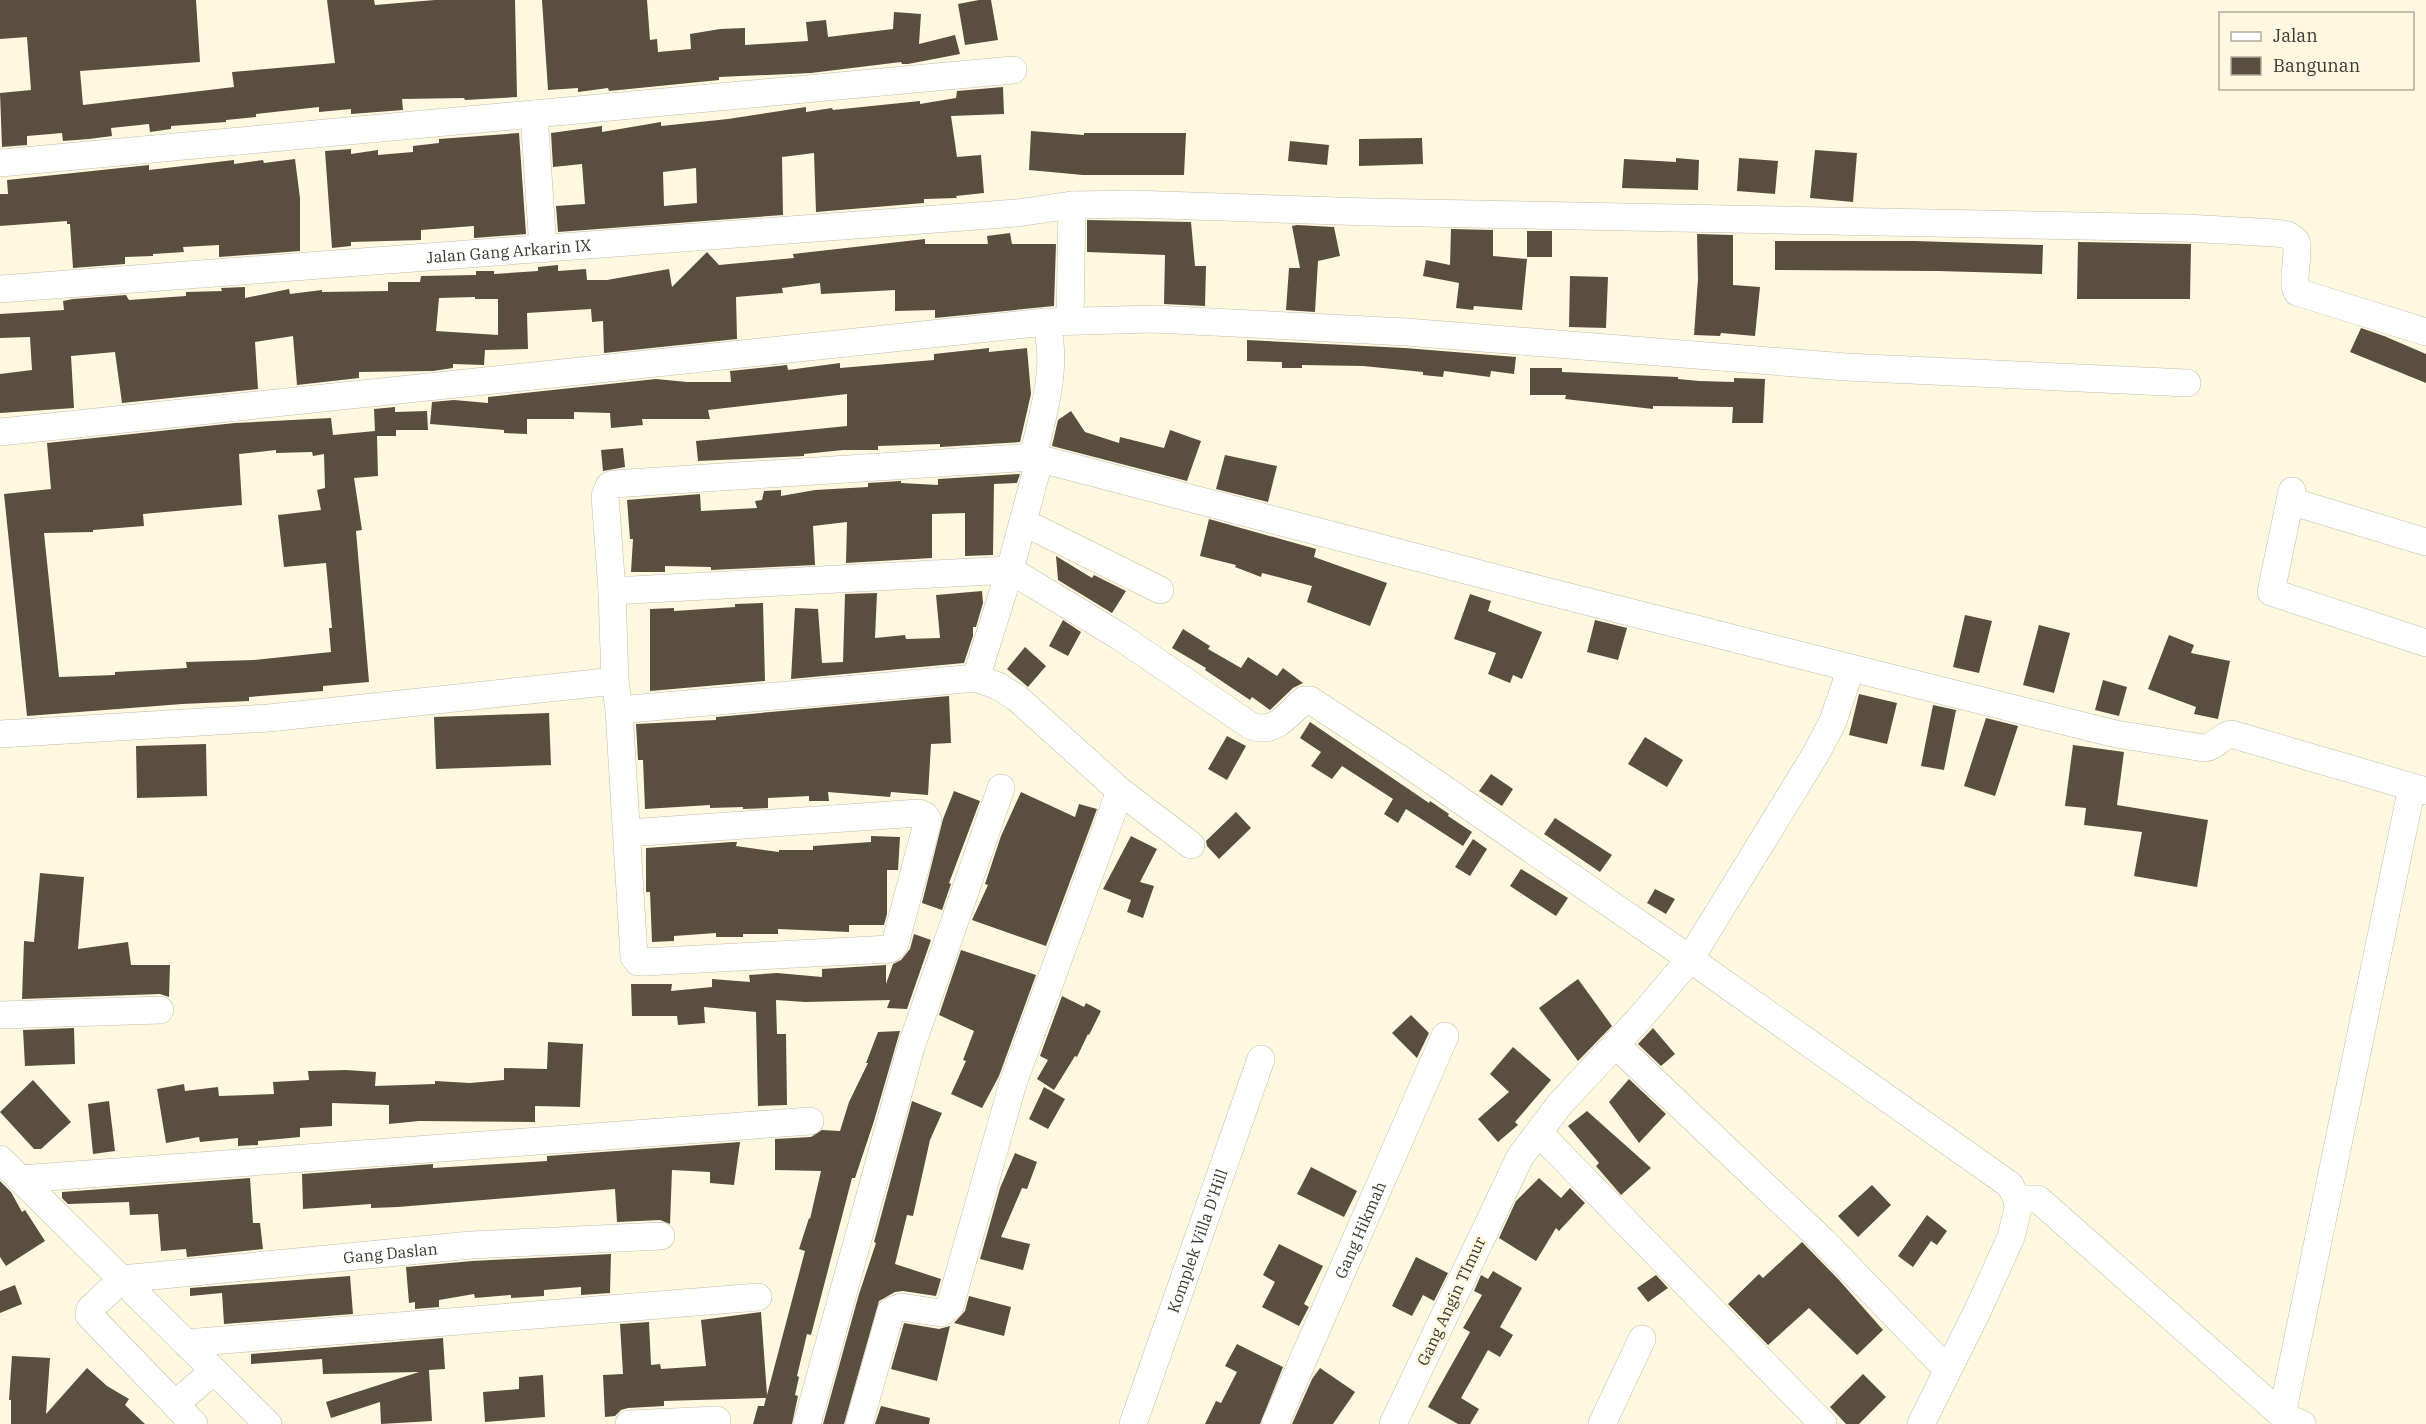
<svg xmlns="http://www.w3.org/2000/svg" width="2426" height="1424" font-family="'IBM Plex Serif',serif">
  <rect width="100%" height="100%" fill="#fef8e1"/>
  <g fill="#5a4f3e" fill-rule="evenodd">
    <path d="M0,0H196L200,62L80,71L83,105L234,87L232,72L335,63L327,0H374L375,5L435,0H515L517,97L465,100L464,98L402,99L403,110L351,114V109L319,112V107L256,114V117L226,120V122L171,126V129L150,132L149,124L111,128L112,136L89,139L63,141L62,133L27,136V145L2,147L0,93L31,90L27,37L0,39Z"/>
    <path d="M542,0H647L650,40L657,39L658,52L691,49L690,34L720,29L745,28V45L808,41L806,22L826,20L828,37L893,29L894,12L921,14L919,44L955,35L960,54L908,64H902L901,62L811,73L719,77V80L609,91L608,88L578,92V88L548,90Z"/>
    <path d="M979,0H991L998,40L965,45L958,4Z"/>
    <path d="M1003,87L1004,114L951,116L957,157L981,155L984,193L956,196L957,198L924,199V203L816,212L814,153L782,157L783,215L558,232L556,206L585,204L582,164L553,167L551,133L602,126V132L661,122V126L728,119L806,107V112L832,108L833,110L920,101V104L956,98L957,91ZM696,168L697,203L664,206L663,172Z"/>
    <path d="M1031,131L1084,135V133H1186L1184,175H1083L1029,170Z"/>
    <path d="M519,133L526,234L474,238V226L421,230V240L351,242V246L332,248L325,151L351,149V154L378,150V155L413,152V146L439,143V139Z"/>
    <path d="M1422,138L1423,164L1359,166V139Z"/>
    <path d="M1290,141L1329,145L1327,165L1288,161Z"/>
    <path d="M1815,150L1857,153L1853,202L1810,198Z"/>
    <path d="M1676,158L1699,160L1698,190L1622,188L1624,159L1676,162Z"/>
    <path d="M1739,158L1778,161L1775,194L1737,191Z"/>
    <path d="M295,159L300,198V251L219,257V245L183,247L184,252L153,254V256L125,257V264L73,268L70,224H67V221L0,226V194H8L7,180L149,165V170L234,160V164L263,160L264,163Z"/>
    <path d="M1087,220L1191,222L1195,266H1206L1205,306L1164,304L1165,255L1087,252Z"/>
    <path d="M1297,225L1334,227L1340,256L1318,261L1315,312L1286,310L1289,268H1300L1292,226Z"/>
    <path d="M1451,229L1493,230V256L1527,259L1522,310L1474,306L1473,310L1456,308L1459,283L1423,276L1426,260L1450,265Z"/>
    <rect x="1527" y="231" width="25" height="26"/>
    <path d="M1010,233L1012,244H1056L1054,306L935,318V310L895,311V290L821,294L820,283L782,288L783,293L736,297L737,339L604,353L603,321L592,322L591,309L527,313L528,349L485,350L484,365L453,364V368L433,371L359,372V378L297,385L293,336L255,342L258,389L122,403L115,352L71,356L74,408L0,413V374L32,370L30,337L0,338V314L64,310L63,301L73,299L126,295L129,300L186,296V292L222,291L221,288L245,287V298L289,289L290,294L322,290V292L388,291V282H420L421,276L476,275V271H494V274L538,271V267L558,265V271L586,269L587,280H607L669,269L672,287L707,252L719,265L794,258L793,254L925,239V244H988L987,236ZM475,297V299H498V335L436,331L439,298Z"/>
    <path d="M1697,234L1733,235V285L1760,287L1755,336L1721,333L1720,336L1694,335L1698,279Z"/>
    <path d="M1775,241H1914L2043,245L2042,274L1938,271L1775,270Z"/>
    <path d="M2078,242L2191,244L2190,299H2077Z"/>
    <path d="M1570,276L1608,277L1606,328L1569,327Z"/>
    <path d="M2361,328L2384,336L2426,354V383L2350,352Z"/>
    <path d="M1247,340L1405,348L1516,357L1514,374L1491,371L1490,377L1444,371L1443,377L1423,375V372L1363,366L1302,365V368H1282V362L1247,361Z"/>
    <path d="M989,348V352L1027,348L1031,394L1020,442L940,447V444L878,446V450H843L804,454V456L698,461L696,441L847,426V394L708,410L710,419H642L643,425L611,428L610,413L574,412V419H527V434L504,433V430L430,424L432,402L454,400L488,403V397L656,379L687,382H731L730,371L787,365L788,370L840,363V368L934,360V354Z"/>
    <path d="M1530,368H1562V372L1678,377V379L1699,381L1734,382V378L1765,379L1763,423H1732L1733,407L1653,406V409L1565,399L1566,395H1530Z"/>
    <path d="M395,407V412L427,411L428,430H396V436H377L378,476L354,478L362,530L356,531L369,682L323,686V691L249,697V701L182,704L27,716L4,494L51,489L47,443L235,423L331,418L333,435L375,431L374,409ZM276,450V453L312,452L313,456L324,454L325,488L317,490L321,510L278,515L284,567L326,563L332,628H329L331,652L254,660L186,662L187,668L115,672V675L59,677L44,533L93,532V530L144,526L143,514L242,505L239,454Z"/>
    <path d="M1071,411L1085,432L1119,443L1120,437L1164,448L1170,430L1201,441L1187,481L1052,446L1058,420Z"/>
    <path d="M623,448L625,467L603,471L601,450Z"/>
    <path d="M1225,455L1277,466L1268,502L1216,489Z"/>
    <path d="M1020,474L1017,483L994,484L993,555L965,556V513L932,514V558L846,563L847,522L813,526L815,565L711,570V567L665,566V572H631L633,539H630L627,500L700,494L701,511L757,508L755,501L762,500L764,491L781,490V496L815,490L868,487V483L901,481V483L938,485V479Z"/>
    <path d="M1209,519L1316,549L1314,557L1387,583L1370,626L1307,602L1312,586L1262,573L1261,577L1235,567L1236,565L1200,556Z"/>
    <path d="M1056,556L1092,578L1094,575L1126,591L1112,613L1058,580Z"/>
    <path d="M982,591L983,603L976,627H973V636L964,663L791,679L795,608L818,609L822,663L843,662L845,594L877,593L875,638L905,635L906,639L940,638L936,595Z"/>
    <path d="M1470,594L1491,601L1488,611L1542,632L1522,679L1513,675L1510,683L1488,674L1496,653L1454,639Z"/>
    <path d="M763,603L765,681L650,691V609L674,608V611L735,607V604Z"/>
    <path d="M1965,615L1992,621L1979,673L1953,667Z"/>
    <path d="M1063,620L1081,632L1068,656L1049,646Z"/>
    <path d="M1595,620L1627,628L1618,660L1587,652Z"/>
    <path d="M2039,625L2070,633L2054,693L2023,685Z"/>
    <path d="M1183,629L1210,646L1208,649L1241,668L1248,657L1277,676L1283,668L1303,683L1293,688L1270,710L1252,697L1250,700L1205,670L1206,668L1172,648Z"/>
    <path d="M2169,635L2194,645L2191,653L2230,661L2218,719L2194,714L2196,707L2148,689Z"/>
    <path d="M1025,647L1046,666L1028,687L1007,669Z"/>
    <path d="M2103,680L2127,687L2119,716L2095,710Z"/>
    <path d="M1859,694L1897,703L1887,744L1849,735Z"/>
    <path d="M949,696L951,743L931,744L928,795L891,792L890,797L828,792L829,801H809V796L768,798V808L743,809V807L710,808V805L645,809L643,760H638L636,724L716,720V717Z"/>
    <path d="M1933,705L1956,710L1944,770L1921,766Z"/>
    <path d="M549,713L551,765L436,769L434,717Z"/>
    <path d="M1986,718L2018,726L1995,796L1964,786Z"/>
    <path d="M1310,722L1429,803L1430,801L1449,814L1448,816L1472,832L1463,846L1406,809L1398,823L1384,814L1393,799L1342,766L1332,779L1311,766L1321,752L1300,738Z"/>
    <path d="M1227,736L1246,746L1227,780L1208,769Z"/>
    <path d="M1645,737L1683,760L1667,787L1628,764Z"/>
    <path d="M206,744L207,796L137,798L136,746Z"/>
    <path d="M2073,745L2124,752L2117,805L2208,820L2197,887L2134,876L2142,832L2084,825L2086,808L2065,806Z"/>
    <path d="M1491,774L1513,789L1502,806L1479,791Z"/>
    <path d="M954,791L980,801L949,883L951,884L942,910L922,903L943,819Z"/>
    <path d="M1021,792L1075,817L1079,804L1097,809L1046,946L972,920L988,885L985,884L1001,836Z"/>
    <path d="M1236,812L1251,828L1219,859L1207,846L1206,841Z"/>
    <path d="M1555,818L1612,855L1600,872L1544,834Z"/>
    <path d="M871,836L900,837L898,870H887V914L884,925H849V932L778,929V934H743V937H716V933L674,936V941L652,942L650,892H646V848L732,842H737L736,846L779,852V850H813V846L871,842Z"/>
    <path d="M1131,836L1157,849L1140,882L1154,886L1143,918L1127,912L1131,900L1103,889Z"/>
    <path d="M1473,839L1487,849L1470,876L1455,867Z"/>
    <path d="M1521,869L1568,898L1556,916L1510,886Z"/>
    <path d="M40,873L84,877L78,949L128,942L131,965H170L169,997L160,994L22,999L24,941L34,942Z"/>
    <path d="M1655,889L1675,899L1666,914L1647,903Z"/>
    <path d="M914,934L931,940L907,1009L887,1008L890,1000L805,1002L776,1000L777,1034H786L787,1105L758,1106L756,1012L704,1007L705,1023L678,1025L677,1016H632L631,984H672L671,991L712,987V979L750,982L749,975L777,973L822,977V969L886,965V984L893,964L901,960L910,949Z"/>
    <path d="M961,950L1036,975L999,1076L982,1108L951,1094L966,1061L963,1060L974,1031L939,1015Z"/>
    <path d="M1578,979L1612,1026L1578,1061L1539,1008Z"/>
    <path d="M1062,996L1084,1007L1086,1003L1101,1011L1089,1035L1088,1034L1077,1057L1075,1056L1054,1090L1037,1079L1048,1060L1040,1056Z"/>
    <path d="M1411,1015L1429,1033L1417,1058L1392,1033Z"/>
    <path d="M74,1028L75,1064L25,1066L23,1030Z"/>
    <path d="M1653,1028L1675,1054L1661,1066L1638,1044Z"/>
    <path d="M900,1031L874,1121L855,1178H852L811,1335L807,1334L797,1376L799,1377L795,1395L798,1396L792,1424H753L758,1406H764L766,1398L664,1401V1406L628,1408L621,1410L615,1416L605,1417L603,1375L623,1374L620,1324L649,1322L651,1365L660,1364L661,1369L706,1366L701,1320L761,1312L767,1395L805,1251L799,1249L809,1218L810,1219L821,1171L775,1170V1139L811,1137L822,1130L840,1131L849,1102L868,1063H866L878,1032Z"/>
    <path d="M548,1042L583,1044L580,1107L535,1106V1122L419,1121L389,1124V1105L332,1103V1126L300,1128V1137L258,1141V1145L238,1146V1138L200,1142L199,1137L166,1143L157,1089L184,1084L185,1091L218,1087L219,1096L274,1094L273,1082L309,1080L308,1071L346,1070L376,1072L375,1086L435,1084V1081L470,1083L504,1080V1068L547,1069Z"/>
    <path d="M1513,1047L1551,1080L1515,1122L1518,1125L1498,1142L1478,1119L1509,1092L1490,1074Z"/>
    <path d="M1629,1079L1666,1114L1639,1143L1609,1102Z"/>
    <path d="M33,1080L71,1122L41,1149H34L0,1112Z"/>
    <path d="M1044,1087L1065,1099L1048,1129L1029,1119Z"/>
    <path d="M109,1101L115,1151L93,1154L88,1104Z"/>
    <path d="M912,1101L942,1113L930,1140L913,1216L907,1215L895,1264L941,1279L936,1296L903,1291L895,1292L879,1301L844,1424H823L859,1294L876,1243L874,1242Z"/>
    <path d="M1587,1111L1651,1168L1621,1195L1596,1166L1599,1163L1568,1126Z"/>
    <path d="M740,1142L734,1185L710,1183V1172L672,1170L670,1224L660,1220L617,1222L615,1189L398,1207L371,1208V1204L303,1209L302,1174L433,1164V1168L547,1161V1156Z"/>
    <path d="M1015,1153L1037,1162L1027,1189L1022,1188L1001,1237L1030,1244L1023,1270L980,1259L1000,1188Z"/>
    <path d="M1311,1167L1357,1191L1344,1217L1297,1194Z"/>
    <path d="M250,1178L253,1223H260L263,1249L187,1257L186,1249L161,1251L158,1214L130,1215L129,1202L68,1204L62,1198V1192Z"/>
    <path d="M1539,1178L1561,1198L1570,1188L1585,1203L1559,1231L1556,1228L1536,1261L1499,1238L1516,1201Z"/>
    <path d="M0,1181L11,1192L22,1212L25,1210L45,1241L6,1266L0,1257Z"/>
    <path d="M1872,1185L1891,1205L1858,1237L1838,1216Z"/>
    <path d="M1927,1215L1947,1231L1937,1245L1931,1241L1913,1267L1898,1256Z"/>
    <path d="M1802,1242L1839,1280L1883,1330L1857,1355L1809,1308L1768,1345L1728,1304L1759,1274L1763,1278Z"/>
    <path d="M1279,1244L1323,1266L1304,1304L1309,1307L1299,1326L1262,1307L1275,1282L1263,1275Z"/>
    <path d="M611,1254L610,1293L581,1295V1287L544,1290V1296L511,1298V1295L475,1298L474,1294L439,1300V1307L415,1309V1302L409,1303L406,1267L472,1261Z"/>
    <path d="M1416,1257L1448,1273L1434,1301L1423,1295L1412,1316L1392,1306Z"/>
    <path d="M1493,1271L1522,1288L1500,1327L1513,1335L1500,1357L1488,1350L1461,1398L1479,1409L1470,1424H1458L1428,1407L1470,1332L1463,1328L1482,1295L1474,1291L1481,1275L1488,1279Z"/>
    <path d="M1656,1275L1668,1288L1648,1302L1637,1288Z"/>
    <path d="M350,1276L353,1314L224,1324L222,1293L190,1296V1288Z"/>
    <path d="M15,1285L22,1304L0,1313V1291Z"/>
    <path d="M969,1296L1011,1307L1004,1336L954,1323L965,1311Z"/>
    <path d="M904,1323L939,1329L950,1326L937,1381L891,1369Z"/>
    <path d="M443,1338L445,1369L429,1370L432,1421L381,1424L380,1402L331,1418L326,1402L419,1372L323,1374L322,1359L251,1364V1354Z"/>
    <path d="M1237,1344L1283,1367L1260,1424H1205L1216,1401L1221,1403L1237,1372L1225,1366Z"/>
    <path d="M12,1356L50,1358L46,1414L87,1368L107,1386L129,1399L125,1405L145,1424H11V1400H9Z"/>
    <path d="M1320,1368L1355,1392L1333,1424H1292L1312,1379Z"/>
    <path d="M1863,1374L1886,1397L1859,1424H1846L1830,1407Z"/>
    <path d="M543,1375L545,1417L485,1422L483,1392L519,1389V1377Z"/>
    <path d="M881,1406L930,1418L929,1424H875Z"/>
  </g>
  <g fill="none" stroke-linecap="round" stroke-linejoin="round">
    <defs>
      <g id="minor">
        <path d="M534,114L543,249"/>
        <path d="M0,163L1013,70"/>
        <path id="s1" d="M0,289L1017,213L1072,205L1133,204L1368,212L2185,228L2276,233L2288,235L2296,241C2300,256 2291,280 2297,292L2426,332"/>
        <path d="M1070,321L1072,205"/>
        <path d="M0,432L1046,322L1154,319L1406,332L1846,367L2187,383"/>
        <path d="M1033,457C1043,412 1059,367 1046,322"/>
        <path d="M1040,458L1010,570L1119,636L1251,726C1275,735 1288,714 1304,700H1310L1405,762L1690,959L2010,1185L2017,1199L2018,1208L2011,1237L1977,1312L1921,1424"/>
        <path d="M2292,491L2271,592L2426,643"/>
        <path d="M2290,501L2426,542"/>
        <path d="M1023,522L1160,590"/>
        <path d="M612,591L1010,570L976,678"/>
        <path d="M1851,668L2116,734L2204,748C2216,747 2220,736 2231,734L2426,791"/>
        <path d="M619,710L976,678L998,686L1017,698L1120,791L1191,845"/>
        <path d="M0,734L269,718L615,681"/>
        <path d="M627,833L919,813L924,815L928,820L895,944L890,949L643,962H638L634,957L619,710L615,681L612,591L605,496L609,486L613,484L1033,457L1538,589L1851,668L1833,721L1817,752L1690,959L1641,1017L1560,1104L1520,1157L1393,1424"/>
        <path d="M0,1015L160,1010"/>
        <path d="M1615,1044L1822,1240L1947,1369"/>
        <path d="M1539,1133L1823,1424"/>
        <path d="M0,1159L268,1424"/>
        <path d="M20,1179L810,1121"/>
        <path d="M2017,1199H2038L2282,1415L2302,1424"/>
        <path d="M186,1343L758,1297"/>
        <path d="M175,1404L214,1371"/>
        <path d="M2282,1415L2412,787"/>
        <path id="s2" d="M194,1424L89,1315L90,1309L122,1279L471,1245L661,1236"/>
        <path d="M629,1424L717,1420"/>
        <path d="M807,1424L911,1047L1001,788"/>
        <path d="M859,1424L891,1311L901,1307L941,1313L950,1306L1013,1083L1120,791"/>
        <path id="s3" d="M1133,1424L1261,1059"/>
        <path id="s4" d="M1275,1424L1445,1036"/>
        <path d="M1602,1424L1642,1339"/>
      </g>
    </defs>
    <use href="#minor" stroke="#c2bca6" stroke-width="28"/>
    <use href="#minor" stroke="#fff" stroke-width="27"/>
  </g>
  <g text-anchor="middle" stroke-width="6" stroke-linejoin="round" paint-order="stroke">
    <g font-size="16" fill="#3a382f" stroke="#fef8e1">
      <text dy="6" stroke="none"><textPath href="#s1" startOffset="510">Jalan Gang Arkarin IX</textPath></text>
      <text dy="6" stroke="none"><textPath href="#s4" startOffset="212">Gang Hikmah</textPath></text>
      <text dy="6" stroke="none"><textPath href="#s3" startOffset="194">Komplek Villa D'Hill</textPath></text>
      <text dy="6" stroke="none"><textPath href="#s2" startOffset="471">Gang Daslan</textPath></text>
      <text transform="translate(1451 1301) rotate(-65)" y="6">Gang Angin TImur</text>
    </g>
  </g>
  <rect x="2219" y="12" width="195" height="78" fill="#fef8e1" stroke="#b0ab9a" stroke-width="1.5"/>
  <rect x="2231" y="32" width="30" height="9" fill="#ffffff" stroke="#b0ab9a" stroke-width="1.5"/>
  <text x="2273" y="42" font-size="18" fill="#3a382f">Jalan</text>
  <rect x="2231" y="57" width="30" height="18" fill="#5a4f3e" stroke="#b0ab9a" stroke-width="1.5"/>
  <text x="2273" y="72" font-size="18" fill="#3a382f">Bangunan</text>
</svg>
